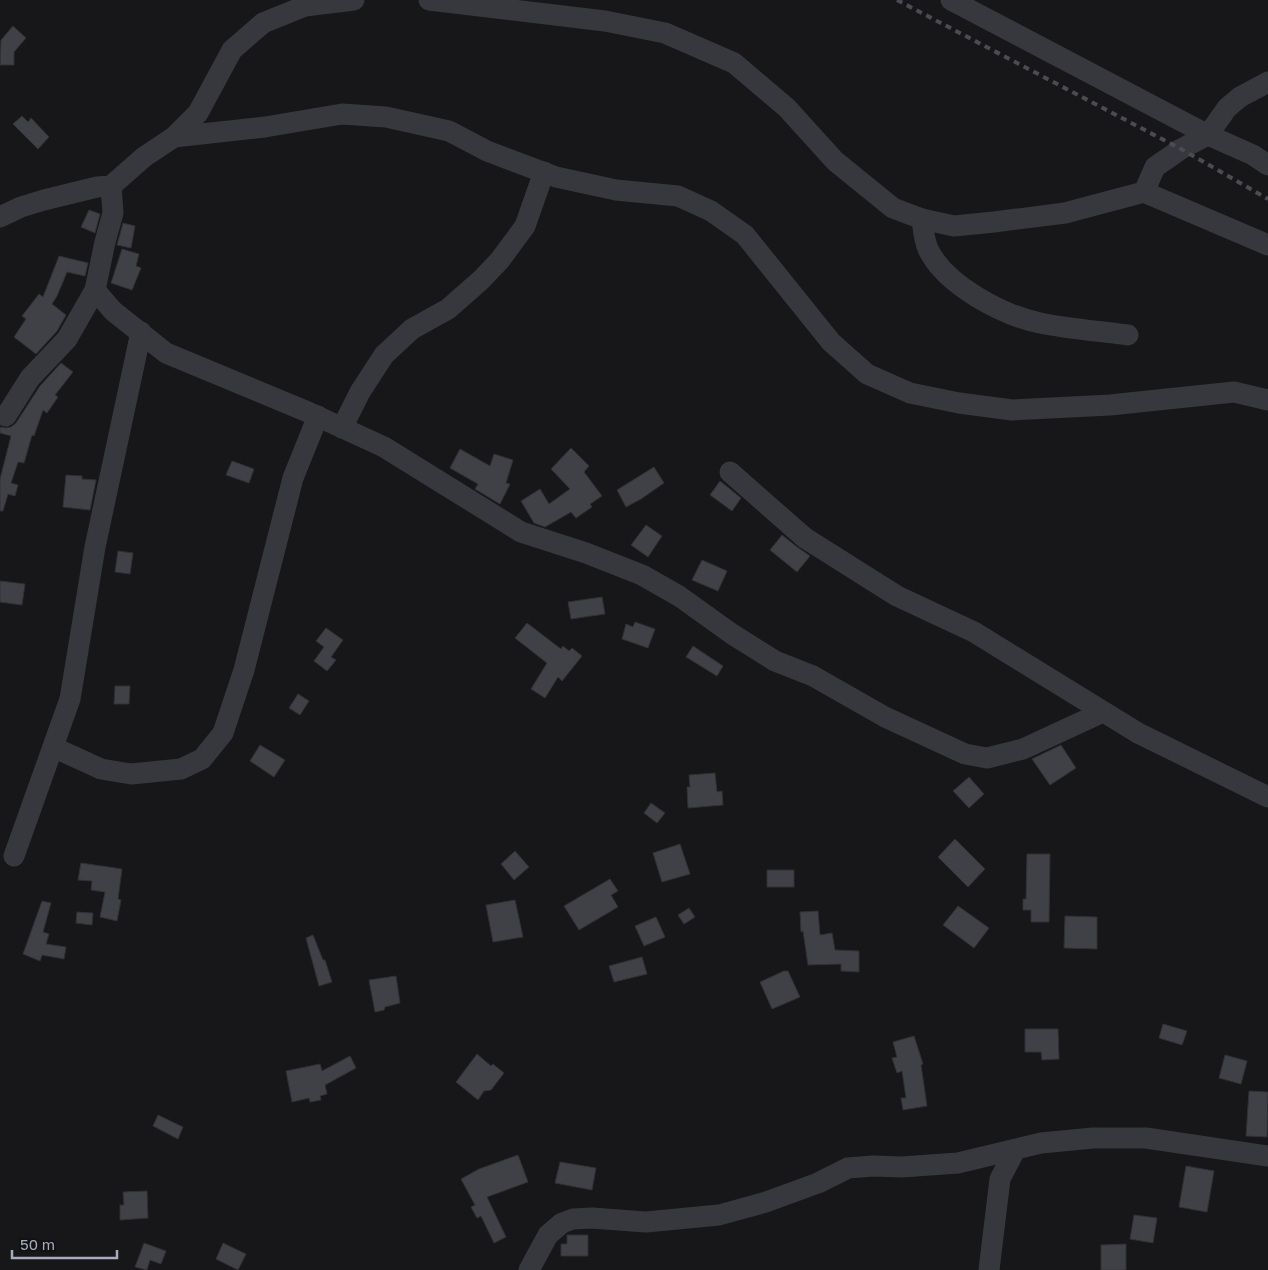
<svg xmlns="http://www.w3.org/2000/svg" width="1268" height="1270" font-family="'Golos Text',sans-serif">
  <rect width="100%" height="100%" fill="#171719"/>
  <g fill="#404146" stroke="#303035">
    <path d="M13,26L26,38L14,52V65H0L1,40Z"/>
    <path d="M22,116L28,122L31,118L49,137L38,149L13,124Z"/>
    <path d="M89,210L100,214L95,233L81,227Z"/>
    <path d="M123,223L135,226L131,248L117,245Z"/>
    <path d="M122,249L139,254L136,266L141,268L132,290L111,283Z"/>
    <path d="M59,256L88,263L85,276L67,272L57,296L52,304L66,315L57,331L36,354L14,337L26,319L22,316L39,294L43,297Z"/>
    <path d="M61,363L73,372L55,395L58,397L47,413L43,410L34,436L32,435L24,463L18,462L11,483L18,485L15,496L8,494L3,511H0V479L11,436L0,433V427L6,428L11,427L16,423L40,386Z"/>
    <path d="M571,448L589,466L584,472L602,496L590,504L592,507L576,518L571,512L545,527L534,523L521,501L540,489L549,504L570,489L551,469Z"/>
    <path d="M460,449L490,466L494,454L513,460L506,483L510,484L500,504L475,489L478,484L450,468Z"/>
    <path d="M232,461L254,469L249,483L226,475Z"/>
    <path d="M654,467L664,483L641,499L626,507L617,490Z"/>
    <path d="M66,475L82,476V479L96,480L90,510L63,507Z"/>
    <path d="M720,481L741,498L732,511L710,495Z"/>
    <path d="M646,525L662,536L648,557L631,545Z"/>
    <path d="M782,535L797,547L810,556L797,572L770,550Z"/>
    <path d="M118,551L133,553L130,574L115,572Z"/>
    <path d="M702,560L727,571L718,591L692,580Z"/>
    <path d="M0,581L25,584L22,605L0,602Z"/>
    <path d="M602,597L605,614L571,619L568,602Z"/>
    <path d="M635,622L655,629L648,648L622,639L626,624L633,627Z"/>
    <path d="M527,623L561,649L563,646L569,651L572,648L582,656L562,681L558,677L545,698L531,689L547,663L515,638Z"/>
    <path d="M326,628L343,640L331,657L336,660L327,671L314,661L324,647L316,641Z"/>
    <path d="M693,646L723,666L717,676L686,657Z"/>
    <path d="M115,686H130L129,704H114Z"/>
    <path d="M298,694L309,701L300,715L289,708Z"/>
    <path d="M260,745L285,760L274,777L250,761Z"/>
    <path d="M1061,745L1076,768L1050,785L1032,759Z"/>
    <path d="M715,773L717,792L722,791L723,805L688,808L687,787H690L689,775Z"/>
    <path d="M969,777L984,794L969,808L953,791Z"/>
    <path d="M651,803L665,813L657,823L644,813Z"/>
    <path d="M955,839L985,869L968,887L938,857Z"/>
    <path d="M680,844L690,874L662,882L653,853Z"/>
    <path d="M515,851L529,867L514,880L501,864Z"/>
    <path d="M1027,854H1050L1049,922H1031V910H1023V899H1026Z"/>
    <path d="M81,863L122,869L118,899L121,900L117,921L100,917L105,892L91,890L92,881L78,880Z"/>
    <rect x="767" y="870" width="27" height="17"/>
    <path d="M610,879L618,891L611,895L618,907L579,930L564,906Z"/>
    <path d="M515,900L523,937L493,942L486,905Z"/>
    <path d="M42,901L51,903L43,932L49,934L46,944L66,947L64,959L42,955L40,961L23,954Z"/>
    <path d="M958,906L989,928L974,948L943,925Z"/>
    <path d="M689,908L695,917L684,924L678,915Z"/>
    <path d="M818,911L820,935L832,933L835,950L859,951V972L841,971V964L808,965L803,931L801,932L800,912Z"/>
    <path d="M77,912L93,913L92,925L76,923Z"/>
    <path d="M1065,916L1097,917V949L1064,948Z"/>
    <path d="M656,917L665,937L644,946L635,926Z"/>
    <path d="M313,935L323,960H325L332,982L319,986L306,938Z"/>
    <path d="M642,957L647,974L614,982L609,966Z"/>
    <path d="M784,971H788L800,997L772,1009L760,982Z"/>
    <path d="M396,976L400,1003L385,1007L384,1010L375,1012L369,980Z"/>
    <path d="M1163,1024L1187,1031L1182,1045L1159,1038Z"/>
    <path d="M1025,1029H1058L1059,1059L1042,1060L1041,1052H1025Z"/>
    <path d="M914,1036L923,1064L921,1065L927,1106L903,1110L901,1098H906L902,1071L897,1073L892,1058L897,1057L893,1042Z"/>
    <path d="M477,1054L491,1066L493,1064L504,1073L491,1090L484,1091L478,1100L456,1082Z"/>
    <path d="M1225,1055L1247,1061L1241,1084L1219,1078Z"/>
    <path d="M350,1056L356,1068L325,1085L327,1094L320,1096L321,1100L310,1102L309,1098L292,1102L286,1071L320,1064L322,1071Z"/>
    <path d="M1249,1091L1268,1092L1267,1137L1246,1136Z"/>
    <path d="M158,1115L183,1127L178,1139L153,1126Z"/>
    <path d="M518,1155L528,1182L487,1197L506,1237L494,1243L481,1216L477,1218L471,1207L475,1205L461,1179L479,1169Z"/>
    <path d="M560,1162L596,1168L592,1190L555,1183Z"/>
    <path d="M1186,1166L1214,1171L1207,1212L1179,1207Z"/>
    <path d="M147,1191L148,1218L120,1220V1205H124L123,1192Z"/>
    <path d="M1134,1215L1157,1218L1153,1243L1130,1239Z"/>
    <path d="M567,1235H588V1256H561V1244H567Z"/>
    <path d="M144,1243L166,1251L161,1264L150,1260L147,1270L135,1267Z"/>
    <path d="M223,1243L246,1254L238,1270L216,1259Z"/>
    <path d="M1126,1244V1270H1101V1245Z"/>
  </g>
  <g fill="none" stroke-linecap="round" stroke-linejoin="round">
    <g stroke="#37383e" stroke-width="21">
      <path d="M429,0L605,21L665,33L734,63L787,108L835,161L893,208L922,219L954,226L994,222L1065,213L1144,192L1155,167L1181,149L1208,135L1227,108L1240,97L1268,82"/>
      <path d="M951,0L1208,135L1253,155L1268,165"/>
      <path d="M174,137L265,127L342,114L386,117L449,131L487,151L556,177L616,190L678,196L711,211L745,235L831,342L867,374L910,393L959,403L1012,410L1110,405L1234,392L1268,400"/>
      <path d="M111,186L113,213L105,242L95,290L113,311L166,353L308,412L384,447L521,532L586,553L642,575L679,596L732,634L775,661L813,676L885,717L965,754L987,758L1023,749L1103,712"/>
      <path d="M1144,192L1268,245"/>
      <path d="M0,217L21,207L44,200L97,187L111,186L144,157L174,137L198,113L232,50L263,23L305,6L354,0"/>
      <path d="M922,219C923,228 924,240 928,249C945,285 1002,315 1040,323C1069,329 1099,331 1128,335"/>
      <path d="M6,416L30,378L67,339L95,290"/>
      <path d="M342,428L360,392L384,355L412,329L448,309L481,280L500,260L525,226L544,172"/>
      <path d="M730,472L805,538L897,596L974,632L1138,733L1268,797"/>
      <path d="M53,747L101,769L131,774L181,769L202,759L223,733L244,670L293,478L318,416"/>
      <path d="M14,856L70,699L95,547L141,332"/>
      <path d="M529,1270L548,1235L562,1223L573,1219L592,1218L646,1222L719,1215L766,1202L818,1183L848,1168L873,1166L902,1167L958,1163L1041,1143L1093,1138H1146L1268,1156"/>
      <path d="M989,1270L1000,1179L1015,1150"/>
    </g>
    <path stroke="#4a4c54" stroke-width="4" stroke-dasharray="6 5" stroke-linecap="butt" d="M897,0L1181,149L1268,199"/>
  </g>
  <path d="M12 1250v8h105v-8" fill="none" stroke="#a7adba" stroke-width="2.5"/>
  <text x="20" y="1250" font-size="15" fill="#a7adba" stroke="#121214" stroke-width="4" paint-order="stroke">50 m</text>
</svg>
